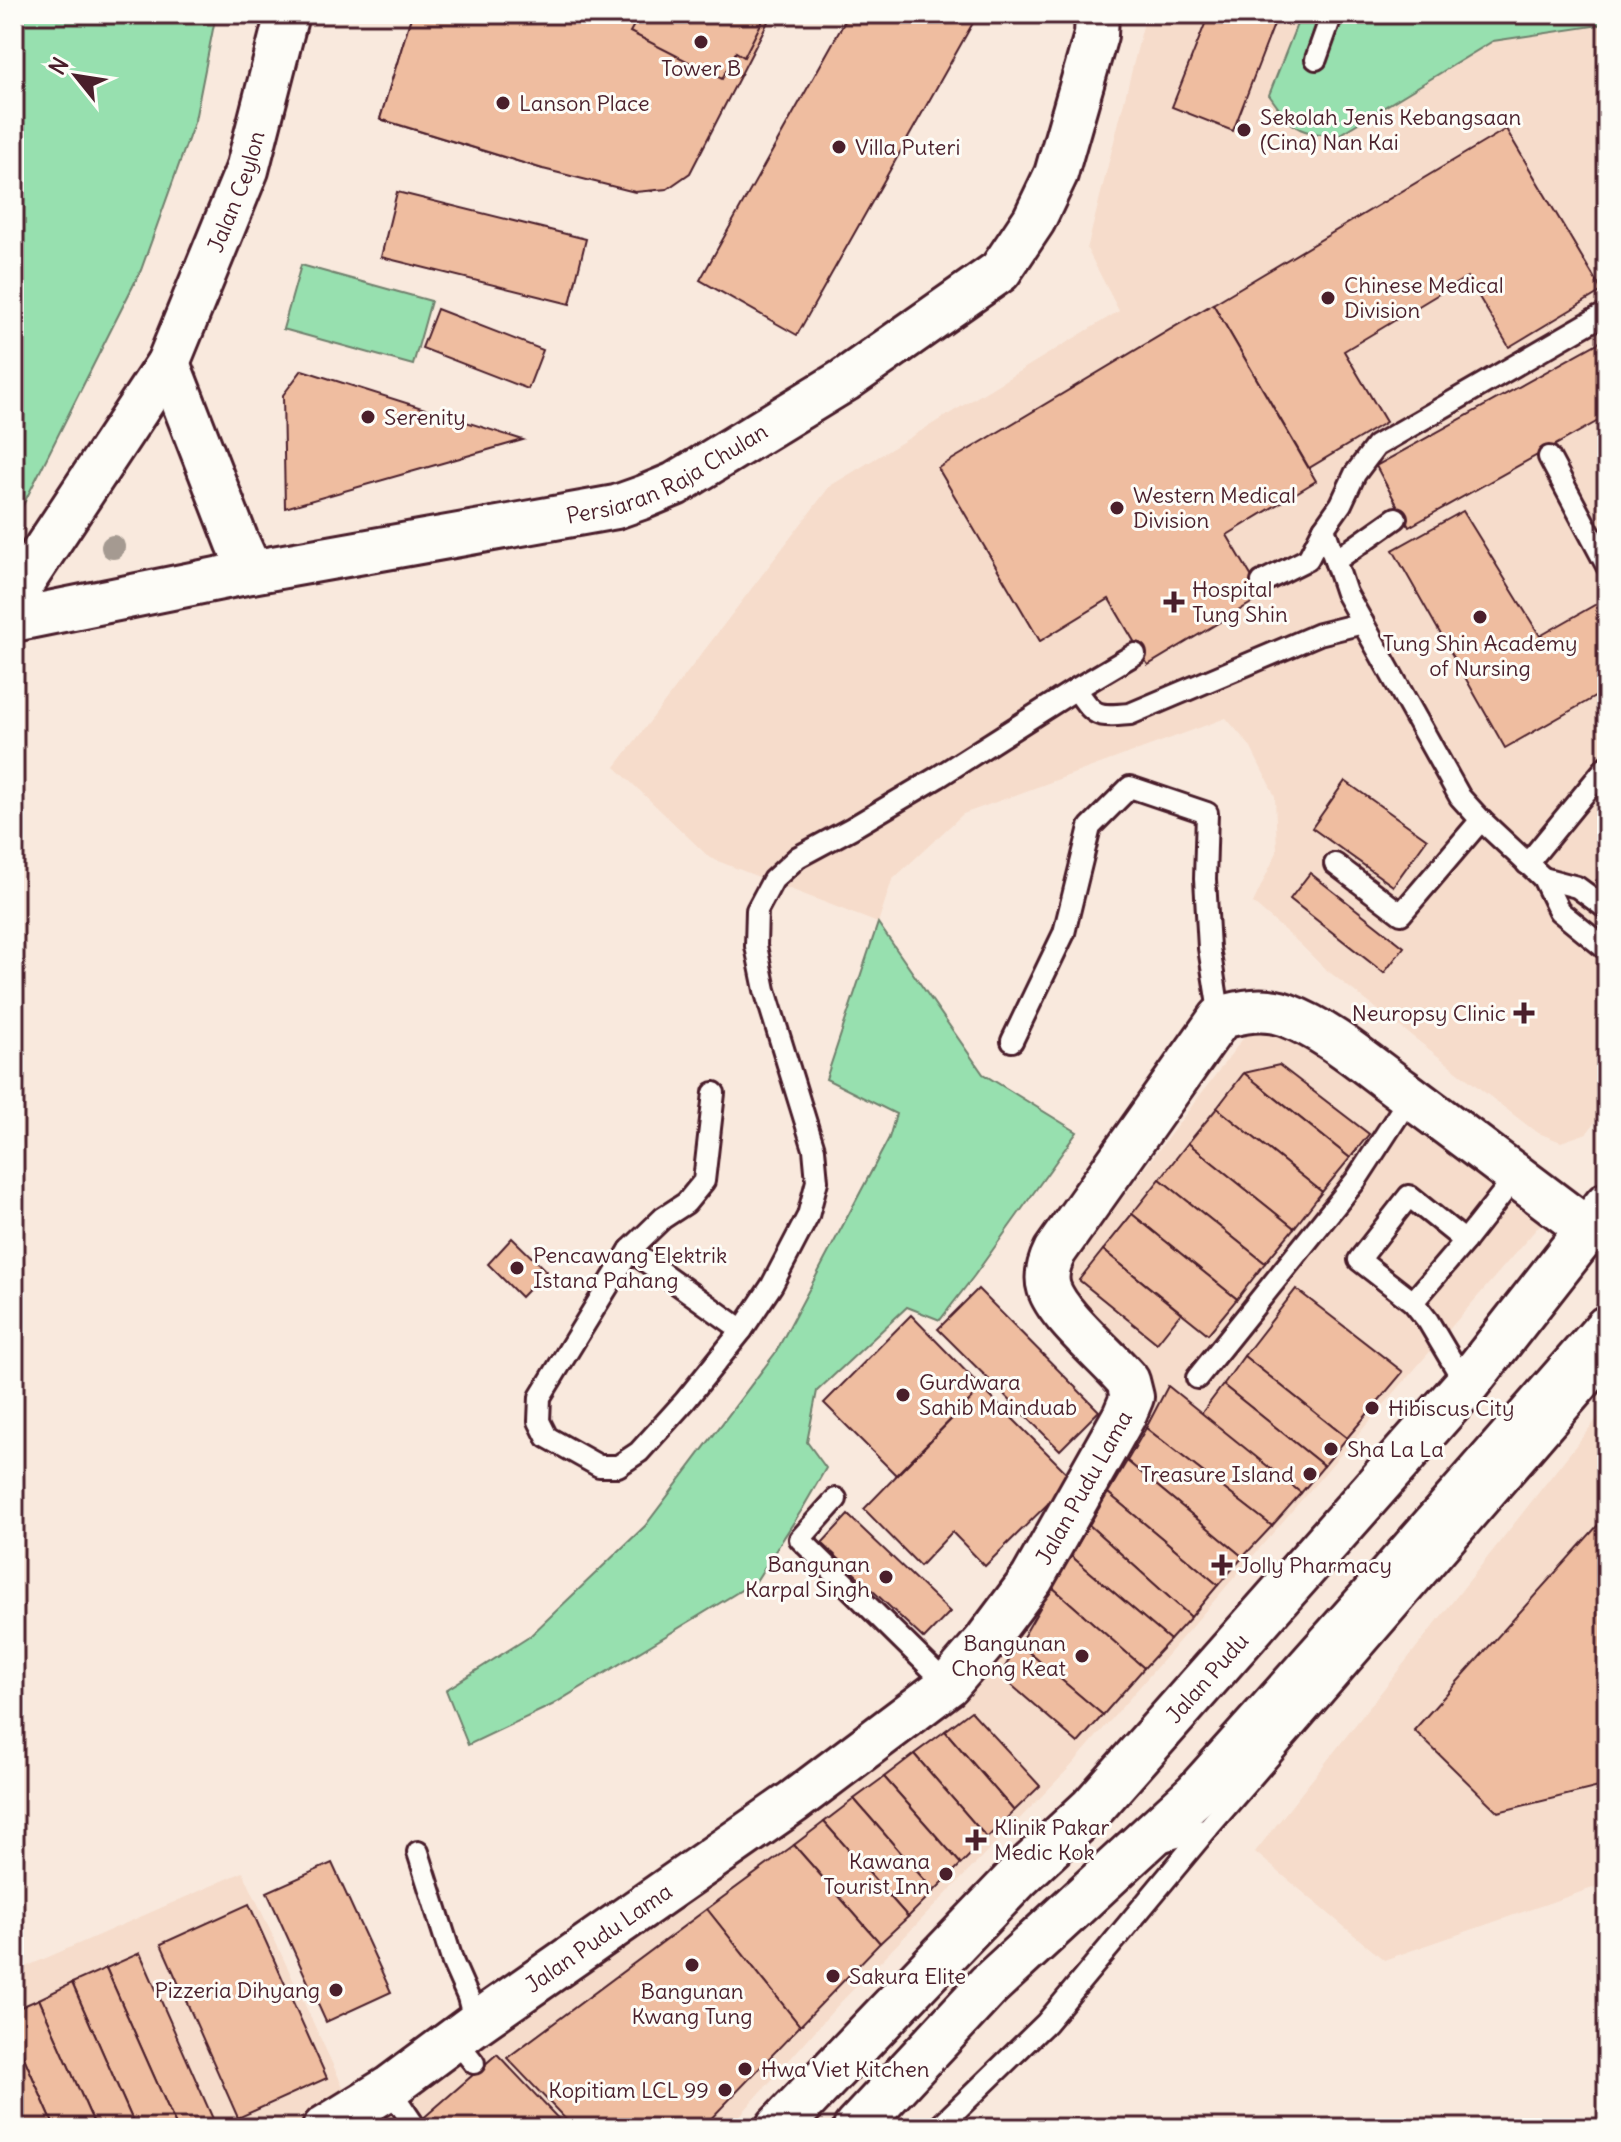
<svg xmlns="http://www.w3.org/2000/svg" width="1621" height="2142" font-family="Delius,sans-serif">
  <rect width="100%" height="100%" fill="#f9e9dd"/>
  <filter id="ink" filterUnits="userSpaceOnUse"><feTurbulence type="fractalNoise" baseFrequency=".0125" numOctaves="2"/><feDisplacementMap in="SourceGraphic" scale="16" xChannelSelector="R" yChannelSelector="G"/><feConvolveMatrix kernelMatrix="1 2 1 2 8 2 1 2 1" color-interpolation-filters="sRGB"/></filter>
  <g filter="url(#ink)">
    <g fill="#f6dccb">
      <path d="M1146,14H1607V1106L1587,1133L1561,1142L1536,1132L1324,968L1300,944L1253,903L1277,852L1275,796L1250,746L1226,718L963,814L892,880L878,923L710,858L615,767L830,486L1119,311L1087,249Z"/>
      <path d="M1260,1016L1550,1213L1071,1766L838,2005L729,2128H14V1972L243,1872L360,2123L914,1735L1150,1388L1074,1289L1067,1271Z"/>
      <path d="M1607,1406V1883L1384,1960L1255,1852Z"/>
    </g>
    <g fill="#97e0af" stroke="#70806d" stroke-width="2">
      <path d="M14,14H216L195,120L141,270L14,523Z"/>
      <path d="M1301,14H1607V24L1493,41L1340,134C1297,135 1293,129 1269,95Z"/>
      <path d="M301,265L431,301L413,365L283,329Z"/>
      <path d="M878,923L983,1074L1077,1132L974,1276L940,1320L907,1307L817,1391L807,1442L826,1468L801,1511L756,1581L552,1705L468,1745L446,1690L529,1637L645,1526L776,1352L889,1138L896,1114L826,1079Z"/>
    </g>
    <g fill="#efbda0" stroke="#4a1f2b" stroke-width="2">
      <path d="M412,14H478L520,27L514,44L540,52L537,66L574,77L571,87L674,119L652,191L546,159L543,169L380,119Z"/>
      <path d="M412,14H772L690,173L667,189L635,192L543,169L380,119Z"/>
      <path d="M631,14H766L744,57L736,52L722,79L630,32L634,25L627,22Z"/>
      <path d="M849,14H978L797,335L700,280Z"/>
      <path d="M1209,14H1278L1233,131L1172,107Z"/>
      <path d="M1506,129L1602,291L1509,347L1467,277L1344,351L1386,422L1309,468L1213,304Z"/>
      <path d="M397,192L586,239L570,304L381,257Z"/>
      <path d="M1213,304L1316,481L1227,535L1263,596L1148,665L1109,599L1040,641L938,468Z"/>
      <path d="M437,309L543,350L528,389L422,348Z"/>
      <path d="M1607,338V416L1409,527L1376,466Z"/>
      <path d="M302,370L523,440L285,508L283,395Z"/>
      <path d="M1463,511L1540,636L1607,598V690L1505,748L1393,550Z"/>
      <path d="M1345,781L1427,839L1393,886L1312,828Z"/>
      <path d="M1607,867V889L1596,881Z"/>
      <path d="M1310,873L1404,947L1384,973L1290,899Z"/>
      <path d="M1279,1065L1369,1134L1350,1158L1244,1073Z"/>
      <path d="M1244,1073L1350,1158L1322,1192L1217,1108Z"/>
      <path d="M1217,1108L1322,1192L1294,1228L1188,1143Z"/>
      <path d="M1188,1143L1294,1228L1265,1263L1160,1179Z"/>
      <path d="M1160,1179L1265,1263L1237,1299L1132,1214Z"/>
      <path d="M1132,1214L1237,1299L1208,1334L1103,1250Z"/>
      <path d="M512,1238L546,1271L521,1297L488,1264Z"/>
      <path d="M1103,1250L1181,1313L1157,1343L1079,1280Z"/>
      <path d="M978,1289L1099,1411L1060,1450L938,1329Z"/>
      <path d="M1296,1289L1403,1372L1347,1438L1244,1356Z"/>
      <path d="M911,1315L982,1388L896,1475L824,1403Z"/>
      <path d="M1244,1356L1347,1438L1324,1466L1223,1385Z"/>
      <path d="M1223,1385L1324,1466L1301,1493L1201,1414Z"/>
      <path d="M1168,1386L1301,1493L1272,1526L1146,1428Z"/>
      <path d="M982,1388L1073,1479L985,1566L952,1532L920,1566L864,1509Z"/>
      <path d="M1146,1428L1272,1526L1243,1557L1127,1461Z"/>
      <path d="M1127,1461L1243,1557L1218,1585L1108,1493Z"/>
      <path d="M1108,1493L1218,1585L1191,1617L1089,1525Z"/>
      <path d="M848,1515L950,1612L924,1639L822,1543Z"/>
      <path d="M1607,1515V1785L1498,1812L1414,1730Z"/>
      <path d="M1089,1525L1191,1617L1170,1640L1071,1556Z"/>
      <path d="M1071,1556L1170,1640L1144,1668L1052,1587Z"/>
      <path d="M1052,1587L1144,1668L1103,1715L1019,1644Z"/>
      <path d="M1019,1644L1103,1715L1078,1743L1000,1675Z"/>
      <path d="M971,1711L1040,1786L1014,1811L945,1731Z"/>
      <path d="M945,1731L1014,1811L987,1838L914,1754Z"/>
      <path d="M914,1754L987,1838L961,1864L884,1777Z"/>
      <path d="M884,1777L961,1864L934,1891L854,1799Z"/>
      <path d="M854,1799L934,1891L908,1917L824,1822Z"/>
      <path d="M824,1822L908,1917L880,1943L794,1845Z"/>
      <path d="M794,1845L880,1943L800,2026L707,1909Z"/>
      <path d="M332,1863L391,1992L326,2022L267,1892Z"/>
      <path d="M249,1904L327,2078L238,2118L161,1944Z"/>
      <path d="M707,1909L800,2026L702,2128H574L507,2058Z"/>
      <path d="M140,1953L217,2128H177L106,1968Z"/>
      <path d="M106,1968L177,2128H136L72,1983Z"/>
      <path d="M72,1983L136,2128H96L39,1999Z"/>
      <path d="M39,1999L96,2128H55L14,2035V2010Z"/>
      <path d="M14,2035L55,2128H15Z"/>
      <path d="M497,2054L567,2128H412Z"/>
    </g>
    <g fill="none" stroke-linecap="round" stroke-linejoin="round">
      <defs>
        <g id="lane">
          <path d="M1316,59L1332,14"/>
          <path d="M1549,457L1607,566"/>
          <path d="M1324,528L1346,593L1460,797L1481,820L1543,878L1559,911L1607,950"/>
          <path d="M1335,561L1396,518"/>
          <path d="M1262,582L1308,559L1324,528L1341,504L1355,474L1376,446L1599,317"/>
          <path d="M1076,689C1095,717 1096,717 1130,714L1319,634L1363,623"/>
          <path d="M1335,864L1401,914L1481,820"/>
          <path d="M1527,864L1607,766"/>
          <path d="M1543,878L1577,887L1607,909"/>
          <path d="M1012,1041L1064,933L1090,827L1130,787L1207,813L1205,879L1209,948L1220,1018"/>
          <path d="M714,1093L704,1181L686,1203L663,1218L630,1250L540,1397L539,1421L547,1437L599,1466H618L639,1452L685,1401L742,1330L772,1285L808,1216L817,1181L814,1149L765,990L756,946L757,910L773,880L798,857L852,828L938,777L1076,689L1135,654"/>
          <path d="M630,1250L742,1330"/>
          <path d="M1413,1302L1359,1260L1409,1196L1465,1241"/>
          <path d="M1197,1378L1356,1180L1410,1097"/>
          <path d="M1466,1385L1428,1321L1413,1302L1465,1241L1516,1176"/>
          <path d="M836,1499L800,1539L948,1685"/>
          <path d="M1160,1842L1208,1828L1607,1366"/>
          <path d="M418,1852L453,1963L468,1997L475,2024"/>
          <path d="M455,2039L474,2063"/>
          <path d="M389,2088L412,2122"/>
          <path d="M938,2128L1046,2023L1208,1828"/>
        </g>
        <g id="street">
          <path d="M168,363L237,541L251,572"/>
          <path id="s1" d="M14,596L168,363L247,170L287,14"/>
          <path id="s2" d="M14,620L251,572L616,507L644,497L675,484L845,380L1000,271L1034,220L1056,174L1096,35L1097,14"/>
          <path id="s3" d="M324,2128L389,2088L475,2024L793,1802L948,1685L984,1643L1032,1579L1124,1416L1132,1397L1128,1381C1108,1357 1057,1315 1049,1288C1045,1275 1049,1263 1055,1251L1220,1018C1242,1011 1264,1007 1286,1015C1329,1031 1366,1064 1403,1091C1465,1137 1526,1183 1588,1230"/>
        </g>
        <g id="secondary">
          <path id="s4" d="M778,2128L1017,1878L1092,1808L1466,1385L1607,1205"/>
          <path d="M856,2128L989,1985L1197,1793L1372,1597L1607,1328"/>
        </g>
      </defs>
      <use href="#lane" stroke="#4a1f2b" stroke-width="26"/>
      <use href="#street" stroke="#4a1f2b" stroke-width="48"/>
      <use href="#secondary" stroke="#4a1f2b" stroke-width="50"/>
      <use href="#lane" stroke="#fdfcf7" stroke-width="20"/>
      <use href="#street" stroke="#fdfcf7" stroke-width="42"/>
      <use href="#secondary" stroke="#fdfcf7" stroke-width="44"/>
    </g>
    <circle fill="#a59a91" cx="113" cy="547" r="12"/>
  </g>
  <g fill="#4a1f2b" stroke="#fdfcf7" stroke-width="3">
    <circle cx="701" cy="42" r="8"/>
    <circle cx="503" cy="103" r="8"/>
    <circle cx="1244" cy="130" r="8"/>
    <circle cx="839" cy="147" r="8"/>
    <circle cx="1328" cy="298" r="8"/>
    <circle cx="368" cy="417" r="8"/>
    <circle cx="1117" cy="508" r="8"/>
    <path d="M1170 590h8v8h8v8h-8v8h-8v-8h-8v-8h8z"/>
    <circle cx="1480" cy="617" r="8"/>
    <path d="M1520 1001h8v8h8v8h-8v8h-8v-8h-8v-8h8z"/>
    <circle cx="517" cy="1268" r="8"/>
    <circle cx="903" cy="1395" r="8"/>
    <circle cx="1372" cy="1408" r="8"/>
    <circle cx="1331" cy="1449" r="8"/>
    <circle cx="1310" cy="1474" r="8"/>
    <path d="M1218 1553h8v8h8v8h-8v8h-8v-8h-8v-8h8z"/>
    <circle cx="886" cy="1577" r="8"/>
    <circle cx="1082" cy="1656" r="8"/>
    <path d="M972 1828h8v8h8v8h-8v8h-8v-8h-8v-8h8z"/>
    <circle cx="946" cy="1874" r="8"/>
    <circle cx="692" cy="1965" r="8"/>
    <circle cx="833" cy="1976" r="8"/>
    <circle cx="336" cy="1990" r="8"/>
    <circle cx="745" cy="2069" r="8"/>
    <circle cx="725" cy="2090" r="8"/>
  </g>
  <g text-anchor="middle" stroke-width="6" stroke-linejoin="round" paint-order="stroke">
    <g font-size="22" fill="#4a1f2b" stroke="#fdfcf7" text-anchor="start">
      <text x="701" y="76" text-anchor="middle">Tower B</text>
      <text x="519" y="111">Lanson Place</text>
      <text x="1260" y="125">Sekolah Jenis Kebangsaan<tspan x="1260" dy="25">(Cina) Nan Kai</tspan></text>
      <text x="855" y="155">Villa Puteri</text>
      <text x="1344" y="293">Chinese Medical<tspan x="1344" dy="25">Division</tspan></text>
      <text x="384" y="425">Serenity</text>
      <text x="1133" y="503">Western Medical<tspan x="1133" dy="25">Division</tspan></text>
      <text x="1192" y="597">Hospital<tspan x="1192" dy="25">Tung Shin</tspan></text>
      <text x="1480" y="651" text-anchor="middle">Tung Shin Academy<tspan x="1480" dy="25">of Nursing</tspan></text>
      <text x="1506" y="1021" text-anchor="end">Neuropsy Clinic</text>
      <text x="533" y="1263">Pencawang Elektrik<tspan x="533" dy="25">Istana Pahang</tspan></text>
      <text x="919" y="1390">Gurdwara<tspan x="919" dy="25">Sahib Mainduab</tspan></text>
      <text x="1388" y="1416">Hibiscus City</text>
      <text x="1347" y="1457">Sha La La</text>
      <text x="1294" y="1482" text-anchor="end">Treasure Island</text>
      <text x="870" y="1572" text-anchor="end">Bangunan<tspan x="870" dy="25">Karpal Singh</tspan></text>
      <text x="1238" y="1573">Jolly Pharmacy</text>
      <text x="1066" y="1651" text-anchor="end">Bangunan<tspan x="1066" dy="25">Chong Keat</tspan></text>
      <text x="994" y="1835">Klinik Pakar<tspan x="994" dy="25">Medic Kok</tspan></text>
      <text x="930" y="1869" text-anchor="end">Kawana<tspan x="930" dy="25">Tourist Inn</tspan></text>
      <text x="849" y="1984">Sakura Elite</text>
      <text x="320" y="1998" text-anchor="end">Pizzeria Dihyang</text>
      <text x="692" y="1999" text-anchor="middle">Bangunan<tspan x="692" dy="25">Kwang Tung</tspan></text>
      <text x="761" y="2077">Hwa Viet Kitchen</text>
      <text x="709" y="2098" text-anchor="end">Kopitiam LCL 99</text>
    </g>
    <g font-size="22" fill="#4a1f2b" stroke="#fdfcf7">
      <text dy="8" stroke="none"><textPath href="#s1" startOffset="464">Jalan Ceylon</textPath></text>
      <text dy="8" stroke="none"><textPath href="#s2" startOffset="672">Persiaran Raja Chulan</textPath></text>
      <text dy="8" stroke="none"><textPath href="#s3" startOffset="1006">Jalan Pudu Lama</textPath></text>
      <text dy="8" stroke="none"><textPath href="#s4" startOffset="622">Jalan Pudu</textPath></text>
      <text dy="8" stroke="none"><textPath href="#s3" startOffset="334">Jalan Pudu Lama</textPath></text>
    </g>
  </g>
  <rect width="1621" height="2142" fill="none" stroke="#fdfcf7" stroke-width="48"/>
  <rect x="24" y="24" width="1573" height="2094" fill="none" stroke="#4a1f2b" stroke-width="3" filter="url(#ink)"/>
  <g transform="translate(76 76) rotate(300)" stroke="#fdfcf7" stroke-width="6" paint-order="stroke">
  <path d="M0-6L14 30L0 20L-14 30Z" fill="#4a1f2b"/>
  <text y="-12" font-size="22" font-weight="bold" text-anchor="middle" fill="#4a1f2b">N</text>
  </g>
</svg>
